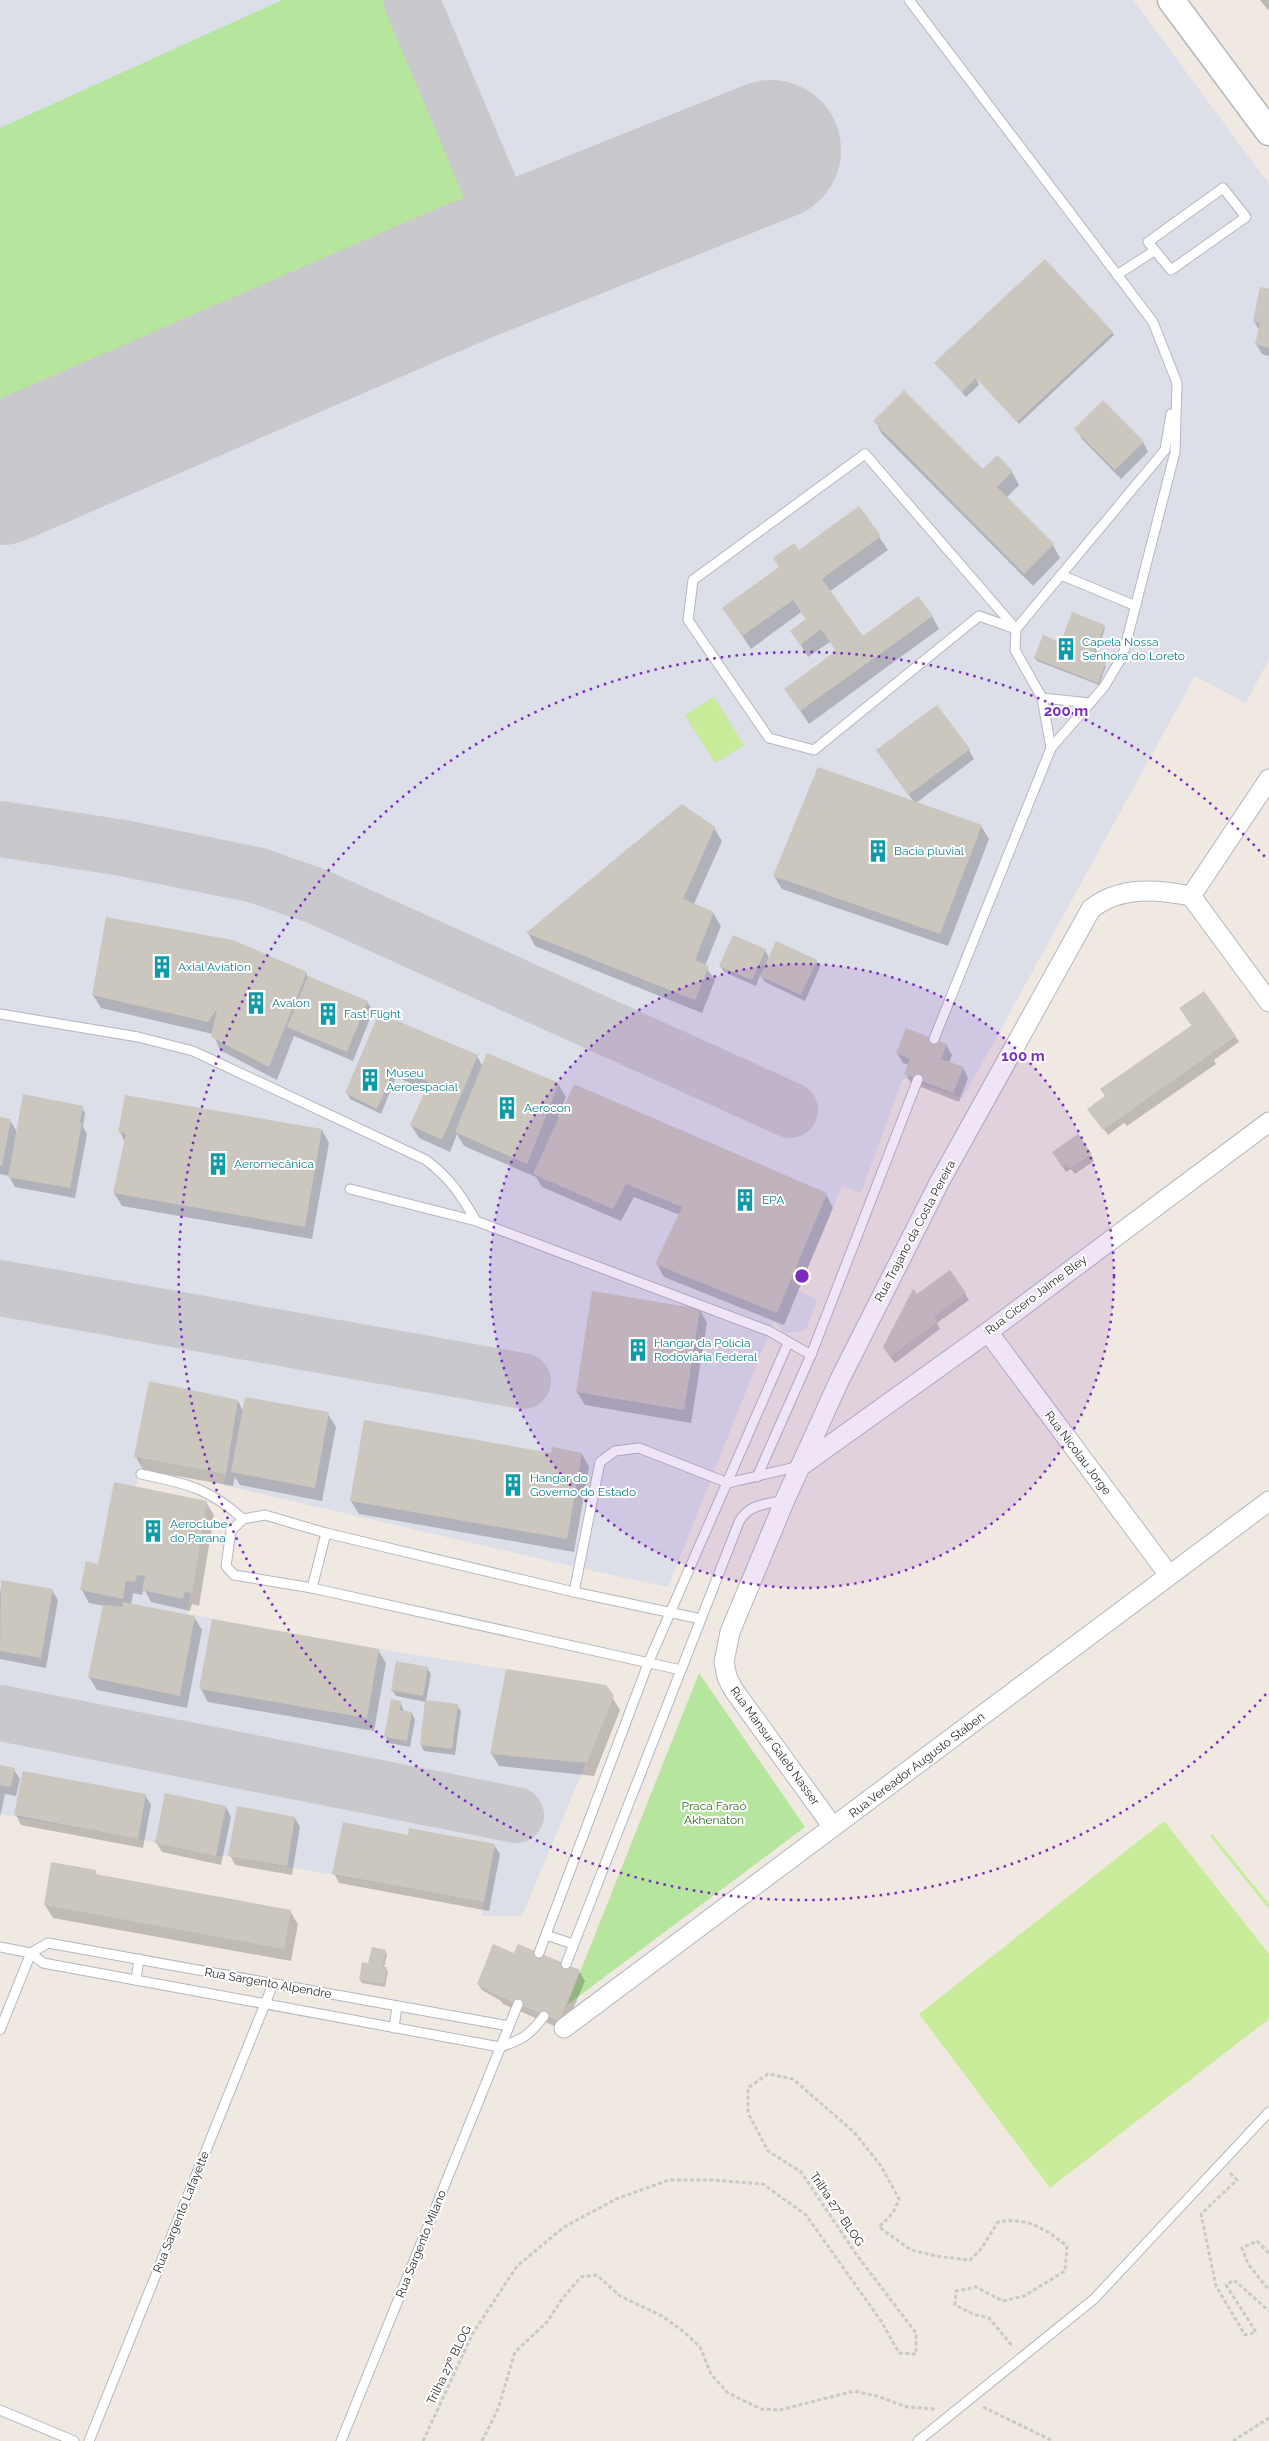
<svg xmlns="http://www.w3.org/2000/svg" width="1269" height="2441" font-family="Raleway,sans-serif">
  <rect width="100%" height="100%" fill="#efe9e1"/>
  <path fill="#dcdee8" d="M0,0H1133L1269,184V659L1246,703L1195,676L963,1098L903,1078L861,1193L842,1186L798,1290L817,1300L806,1330L785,1333L774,1321L668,1587L580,1568L223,1485L226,1474L142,1459L136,1487L207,1501L187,1614L379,1649L606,1685L614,1696L522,1916H481L484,1902L228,1856H216L138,1839L0,1814Z"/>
  <g fill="#b6e59e">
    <path d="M282,0H391L484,197L480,223L0,427V128Z"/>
    <path d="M699,1673L805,1827L567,2005Z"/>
  </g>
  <g fill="#c9ec9a">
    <path d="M714,697L744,745L715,763L685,715Z"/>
    <path d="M1164,1821L1269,1954V2019L1050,2188L919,2014Z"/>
    <path d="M1212,1834L1269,1904V1909L1210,1836Z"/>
  </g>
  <g fill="#0003">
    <path d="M1260,0H1269V9L1268,10Z"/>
    <path d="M1269,291V356L1262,354L1256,344L1259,330L1254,321Z"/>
    <path d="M1112,332L1114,335L1019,424L975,376L979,385L966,397L936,363Z"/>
    <path d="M875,421L983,471L1012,472L1019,485L1006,498L1053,545L1060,558L1033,586L882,434Z"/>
    <path d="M1076,429L1143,442L1148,452L1121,479L1082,439Z"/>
    <path d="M859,508L888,550L829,592L862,638L932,616L939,629L809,724L786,689L837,652L830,642L808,657L792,631L807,620L801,612L751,649L724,608Z"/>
    <path d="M1104,626L1105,629L1094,659L1106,666L1099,685L1037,661L1035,658L1061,643Z"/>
    <path d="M969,750L974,759L916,803L981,826L989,839L948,946L782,889L774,876L914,802L877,751Z"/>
    <path d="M714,828L722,841L694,904L713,913L721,926L705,966L715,980L702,1013L535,946L528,933Z"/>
    <path d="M765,950L769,958L816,961L820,967L805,1001L765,982L760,975L756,986L724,972L720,966Z"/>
    <path d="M306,973L308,977L367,1002L373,1011L353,1061L294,1036L277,1080L220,1050L213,1034L101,1008L93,995Z"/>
    <path d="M1184,1015L1235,1036L1239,1042L1214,1060L1216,1064L1127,1126L1124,1123L1108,1135L1093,1115L1192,1026Z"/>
    <path d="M946,1045L952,1055L949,1063L963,1068L968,1078L959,1102L911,1083L906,1074L909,1065L903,1063L897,1053Z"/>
    <path d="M363,1053L477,1056L483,1067L558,1084L566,1097L558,1117L560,1118L826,1194L833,1208L784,1325L664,1277L657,1264L680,1215L634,1197L621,1221L542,1187L536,1177L464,1146L457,1134L450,1152L419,1138L411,1125L427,1090L396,1077L381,1114L350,1099L347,1093Z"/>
    <path d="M82,1107L85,1113L83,1127L87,1134L75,1198L15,1187L9,1176L0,1174V1118L10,1120L17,1132Z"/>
    <path d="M322,1130L329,1143L312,1239L122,1206L114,1193L125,1142L120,1132Z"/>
    <path d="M1091,1155L1094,1161L1075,1174L1071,1169L1066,1172L1057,1158Z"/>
    <path d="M950,1272L969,1300L937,1323L940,1329L895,1363L888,1354L917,1296Z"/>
    <path d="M700,1310L707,1323L691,1423L585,1405L577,1392Z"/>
    <path d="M238,1401L243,1411L328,1414L336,1427L322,1501L240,1485L235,1477L233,1486L143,1470L136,1457Z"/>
    <path d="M582,1454L589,1467L574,1552L359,1514L351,1501L552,1455Z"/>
    <path d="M206,1502L214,1515L199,1606L192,1604L190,1611L151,1602L144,1589L142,1595L133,1593L131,1605L194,1617L202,1630L187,1708L97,1690L89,1677L104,1606L89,1603L82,1590L99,1565Z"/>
    <path d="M2,1581L52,1590L58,1600L46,1668L0,1659V1594Z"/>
    <path d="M378,1650L386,1663L374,1731L208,1702L201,1689Z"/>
    <path d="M427,1668L431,1674L426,1701L457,1705L461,1711L455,1755L424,1751L421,1745L426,1702L396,1696L392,1690Z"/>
    <path d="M612,1697L620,1710L594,1776L499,1766L491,1753Z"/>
    <path d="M401,1703L404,1712L412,1713L415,1720L410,1747L389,1743L385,1737Z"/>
    <path d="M0,1766L14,1770L20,1779L16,1796L5,1794L0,1817Z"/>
    <path d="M145,1795L151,1805L143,1848L21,1825L16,1815Z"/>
    <path d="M226,1807L231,1817L221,1865L162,1852L156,1842Z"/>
    <path d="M295,1818L300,1827L292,1875L235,1865L230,1855Z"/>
    <path d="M409,1837L494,1845L500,1854L489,1911L339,1883L334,1873Z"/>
    <path d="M95,1871L97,1875L290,1911L298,1924L291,1961L53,1918L45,1905Z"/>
    <path d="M385,1951L387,1954L384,1968L388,1971L385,1987L362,1983L360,1980L369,1965Z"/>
    <path d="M513,1954L579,1971L585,1981L564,2030L503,2004L501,2001L482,1990L478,1984Z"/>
  </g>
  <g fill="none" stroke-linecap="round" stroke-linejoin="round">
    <g stroke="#c9c8cc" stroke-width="56">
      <path d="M411,0L491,190C494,230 490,244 462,274"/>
      <path d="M0,829L123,848L256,875L316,896L790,1110"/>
      <path d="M0,1288L523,1381"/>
      <path d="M0,1713L516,1815"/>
    </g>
    <path stroke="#c9c8cc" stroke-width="140" d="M0,475L462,274L771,150"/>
  </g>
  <g fill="#cbc7bf">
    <path d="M1045,259L1113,332L1017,422L976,378L962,392L934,363Z"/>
    <path d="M1260,287L1269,289V348L1255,344L1260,323L1253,321Z"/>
    <path d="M904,390L983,469L997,455L1013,471L997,487L1054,544L1024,574L873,421Z"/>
    <path d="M1103,400L1144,442L1115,470L1074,429Z"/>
    <path d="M859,506L881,536L822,579L863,636L918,596L933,616L800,711L784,689L836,651L821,629L800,645L790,631L806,619L793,600L742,636L722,608L779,567L773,558L794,543L799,550Z"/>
    <path d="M1072,612L1105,625L1092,657L1106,662L1098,683L1034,658L1043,635L1061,642Z"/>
    <path d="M937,705L970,749L908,795L876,750Z"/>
    <path d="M818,767L982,825L940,934L773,876Z"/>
    <path d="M682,804L715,827L683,899L714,912L695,960L709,966L695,1000L526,933Z"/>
    <path d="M106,917L233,940L307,972L269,1067L211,1037L217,1009L208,1022L92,995Z"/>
    <path d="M733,935L766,949L752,980L719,966Z"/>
    <path d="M776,941L817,960L801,995L760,976Z"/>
    <path d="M308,976L368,1001L347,1052L287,1027Z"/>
    <path d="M1204,991L1236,1036L1103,1130L1087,1109L1105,1096L1100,1089L1192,1025L1179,1008Z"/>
    <path d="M379,1013L478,1055L442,1140L410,1125L429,1082L395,1067L377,1109L345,1093Z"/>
    <path d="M906,1028L947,1044L941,1059L964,1067L953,1093L904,1074L910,1059L896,1053Z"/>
    <path d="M487,1053L559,1083L527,1164L455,1132Z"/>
    <path d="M574,1084L827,1193L777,1313L655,1264L682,1207L626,1184L613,1209L533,1174Z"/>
    <path d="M23,1094L83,1106L80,1122L82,1123L70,1188L8,1177Z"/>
    <path d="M125,1095L322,1129L305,1227L113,1193L126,1134L118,1132Z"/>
    <path d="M0,1117L11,1119L2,1166H0Z"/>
    <path d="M1078,1134L1092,1154L1070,1168L1067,1163L1062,1167L1052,1152Z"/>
    <path d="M950,1270L966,1293L934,1317L937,1322L890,1357L883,1347L913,1289L917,1294Z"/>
    <path d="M592,1291L700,1309L684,1410L576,1392Z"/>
    <path d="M149,1381L238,1400L226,1474L134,1457Z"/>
    <path d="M245,1397L329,1412L315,1488L231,1472Z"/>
    <path d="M364,1420L551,1453L552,1447L582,1453L567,1539L350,1501Z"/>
    <path d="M114,1482L207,1501L192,1593L185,1592L183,1599L142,1590L145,1576L137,1575L135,1582L126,1581L123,1599L80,1590L86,1561L98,1564Z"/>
    <path d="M1,1580L53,1589L41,1658L0,1651Z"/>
    <path d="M123,1602L195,1616L180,1696L88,1677L103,1605L122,1607Z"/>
    <path d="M212,1619L379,1649L367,1718L199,1689Z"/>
    <path d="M396,1661L428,1667L423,1696L391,1690Z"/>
    <path d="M506,1669L606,1685L614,1696L587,1763L490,1754Z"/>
    <path d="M391,1699L401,1701L400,1710L412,1712L407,1741L384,1737Z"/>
    <path d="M425,1700L458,1704L452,1749L420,1745Z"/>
    <path d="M0,1765L15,1768L11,1787L0,1785Z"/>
    <path d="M23,1771L146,1794L138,1839L14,1815Z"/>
    <path d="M165,1793L226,1806L216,1856L155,1843Z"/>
    <path d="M237,1806L295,1817L287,1866L228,1856Z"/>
    <path d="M343,1822L408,1835L409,1828L495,1844L484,1902L332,1874Z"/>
    <path d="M51,1862L96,1870L95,1874L291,1910L284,1949L44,1905Z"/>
    <path d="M493,1944L514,1953L518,1944L580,1970L559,2021L496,1995L477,1984Z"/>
    <path d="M372,1947L386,1950L383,1967H387L384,1984L359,1980L362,1962L368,1963Z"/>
  </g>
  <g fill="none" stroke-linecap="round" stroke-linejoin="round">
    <defs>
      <g id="service">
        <path d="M909,0L1153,322L1177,383L1175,452L1123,655L1104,687L1051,748L934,1039"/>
        <path d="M1223,188L1246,217L1171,270L1148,242Z"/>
        <path d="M1117,275L1154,251"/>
        <path d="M865,454L1016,629L979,616L814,750L769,738L688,620L693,580Z"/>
        <path d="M1061,575L1136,606"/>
        <path d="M1042,698L1090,703"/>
        <path d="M1051,748L1042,698L1015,650L1016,629L1165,450L1171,414"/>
        <path d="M0,1014L138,1037L193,1051L426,1160C450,1178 461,1195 476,1221L769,1331L811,1355"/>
        <path d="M350,1189L476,1221"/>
        <path d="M141,1474C187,1484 207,1487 243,1519"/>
        <path d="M757,1477L811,1355L918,1079"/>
        <path d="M312,1588L326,1533"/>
        <path d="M574,1592L600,1462L615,1451L639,1448L728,1483L800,1466"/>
        <path d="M681,1670L312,1588L234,1575L226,1566L231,1531L243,1519L265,1515L326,1533L574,1592L701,1619"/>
        <path d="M546,1935L573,1944"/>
        <path d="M0,1947L31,1953L43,1963L500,2047C522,2040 530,2035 544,2016"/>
        <path d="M31,1953L48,1943L509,2026"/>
        <path d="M539,1953L649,1661L788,1343"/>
        <path d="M566,1964L739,1522C748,1504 767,1504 785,1500"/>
        <path d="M136,1980L139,1959"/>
        <path d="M394,2028L397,2006"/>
        <path d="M0,2030L31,1953"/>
        <path d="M0,2410L74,2441"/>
        <path d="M89,2441L273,1984"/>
        <path d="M341,2441L518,2004"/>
        <path d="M918,2441L1094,2299L1269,2112"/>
      </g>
      <g id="minor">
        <path d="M1191,896L1269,779"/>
        <path d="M1191,896L1269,1002"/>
        <path d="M988,1332L1169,1575"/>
        <path d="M801,1466L988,1332L1269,1122"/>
        <path d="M833,1827L733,1689L727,1677L724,1662L730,1632L785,1500L840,1379L940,1181L1091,909C1120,886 1156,889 1191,896"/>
        <path d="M564,2028L1269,1501"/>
      </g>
      <path id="secondary" d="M1171,0L1269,132"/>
    </defs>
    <use href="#service" stroke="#b4b7c1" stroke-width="11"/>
    <use href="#minor" stroke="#b4b7c1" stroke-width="21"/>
    <use href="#secondary" stroke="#b4b7c1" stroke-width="29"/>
    <g stroke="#c9c9c9" stroke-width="3" stroke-dasharray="4 2.5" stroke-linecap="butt">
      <path d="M1230,2173L1237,2180L1201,2214L1216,2286L1245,2335L1256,2332L1226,2285L1234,2280L1269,2311"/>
      <path d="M1269,2253L1257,2241L1242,2248L1248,2264L1269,2290"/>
      <path d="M983,2407L1053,2441"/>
      <path d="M423,2441L473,2333L517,2266L564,2227L616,2199L669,2180H712L763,2184L806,2215L881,2321L899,2353L916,2354V2333L856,2254L801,2172L768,2151L748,2113V2088L768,2074L793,2079L854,2132L881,2166L899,2199L893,2213L879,2227L911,2250L936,2256L970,2260L981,2249L998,2222C1027,2217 1044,2228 1067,2246L1065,2271L1024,2296L1003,2301L976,2287L956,2291L955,2305L973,2314L989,2318L1013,2347"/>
      <path d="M482,2441L498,2409L515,2352L547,2322L562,2299L581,2277L597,2275L620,2296L662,2316L684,2332L700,2347L711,2374L728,2393L761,2409L780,2410L854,2391L877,2396L907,2407L935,2409"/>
      <path d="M1233,2441L1269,2418"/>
    </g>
    <use href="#service" stroke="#fff" stroke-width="9"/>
    <use href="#minor" stroke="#fff" stroke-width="19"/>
    <use href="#secondary" stroke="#fff" stroke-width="26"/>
  </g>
  <circle cx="802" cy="1276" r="312" fill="#7b2cbf" fill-opacity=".12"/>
  <g fill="none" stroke="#7b2cbf" stroke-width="2.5" stroke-dasharray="2.5 5">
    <circle cx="802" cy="1276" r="312"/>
    <path d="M1266 1694A624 624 0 1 1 1266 858"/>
  </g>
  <defs>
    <symbol id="building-bare" viewBox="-9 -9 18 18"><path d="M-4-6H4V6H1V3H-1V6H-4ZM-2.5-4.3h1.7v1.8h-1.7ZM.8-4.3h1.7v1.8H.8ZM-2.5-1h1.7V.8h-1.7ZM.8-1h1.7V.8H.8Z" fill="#0f9aa8" stroke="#fff" stroke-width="2.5" paint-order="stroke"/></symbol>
  </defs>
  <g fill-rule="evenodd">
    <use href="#building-bare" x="1050" y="633" width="32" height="32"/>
    <use href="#building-bare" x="862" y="835" width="32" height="32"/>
    <use href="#building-bare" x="146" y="951" width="32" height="32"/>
    <use href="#building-bare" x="240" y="987" width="32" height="32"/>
    <use href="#building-bare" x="312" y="998" width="32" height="32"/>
    <use href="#building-bare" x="354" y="1064" width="32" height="32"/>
    <use href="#building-bare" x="491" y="1092" width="32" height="32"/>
    <use href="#building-bare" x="202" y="1148" width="32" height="32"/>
    <use href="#building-bare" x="729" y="1184" width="32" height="32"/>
    <use href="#building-bare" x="622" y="1334" width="32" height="32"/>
    <use href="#building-bare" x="497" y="1469" width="32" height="32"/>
    <use href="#building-bare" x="137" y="1515" width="32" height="32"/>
  </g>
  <g text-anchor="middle" stroke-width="4" stroke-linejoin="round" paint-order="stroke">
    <g font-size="12" fill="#0d838f" stroke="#fff" text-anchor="start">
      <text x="1082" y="646">Capela Nossa<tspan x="1082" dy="14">Senhora do Loreto</tspan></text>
      <text x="894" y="855">Bacia pluvial</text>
      <text x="178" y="971">Axial Aviation</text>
      <text x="272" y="1007">Avalon</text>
      <text x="344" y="1018">Fast Flight</text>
      <text x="386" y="1077">Museu<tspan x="386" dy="14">Aeroespacial</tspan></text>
      <text x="524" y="1112">Aerocon</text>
      <text x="234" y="1168">Aeromecânica</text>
      <text x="762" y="1204">EPA</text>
      <text x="654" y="1347">Hangar da Polícia<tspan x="654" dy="14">Rodoviária Federal</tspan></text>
      <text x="530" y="1482">Hangar do<tspan x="530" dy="14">Governo do Estado</tspan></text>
      <text x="170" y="1528">Aeroclube<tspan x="170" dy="14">do Parana</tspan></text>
    </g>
    <g font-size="12" fill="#2e2e2e" stroke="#fff">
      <text transform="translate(915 1231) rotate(-62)" y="4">Rua Trajano da Costa Pereira</text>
      <text transform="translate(1036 1295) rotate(-37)" y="4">Rua Cícero Jaime Bley</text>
      <text transform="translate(1078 1453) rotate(53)" y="4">Rua Nicolau Jorge</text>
      <text transform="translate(775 1746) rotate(54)" y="4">Rua Mansur Galeb Nasser</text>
      <text transform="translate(917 1765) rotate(-37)" y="4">Rua Vereador Augusto Staben</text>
      <text transform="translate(268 1983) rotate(10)" y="4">Rua Sargento Alpendre</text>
      <text transform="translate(837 2209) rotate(56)" y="4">Trilha 27º BLOG</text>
      <text transform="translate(181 2212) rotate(-68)" y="4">Rua Sargento Lafayette</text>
      <text transform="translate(421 2244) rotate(-68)" y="4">Rua Sargento Milano</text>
      <text transform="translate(449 2365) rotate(-64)" y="4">Trilha 27º BLOG</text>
    </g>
    <g font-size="12" fill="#2c6e1b" stroke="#fff">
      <text x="714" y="1810">Praca Faraó<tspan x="714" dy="14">Akhenaton</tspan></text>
    </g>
  </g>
  <circle cx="802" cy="1276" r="8" fill="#7b2cbf" stroke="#fff" stroke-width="2.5"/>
  <g font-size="15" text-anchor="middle" font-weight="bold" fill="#7b2cbf" stroke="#fff" stroke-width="4" stroke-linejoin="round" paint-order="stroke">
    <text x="1066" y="716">200 m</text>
    <text x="1023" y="1061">100 m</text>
  </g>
</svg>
